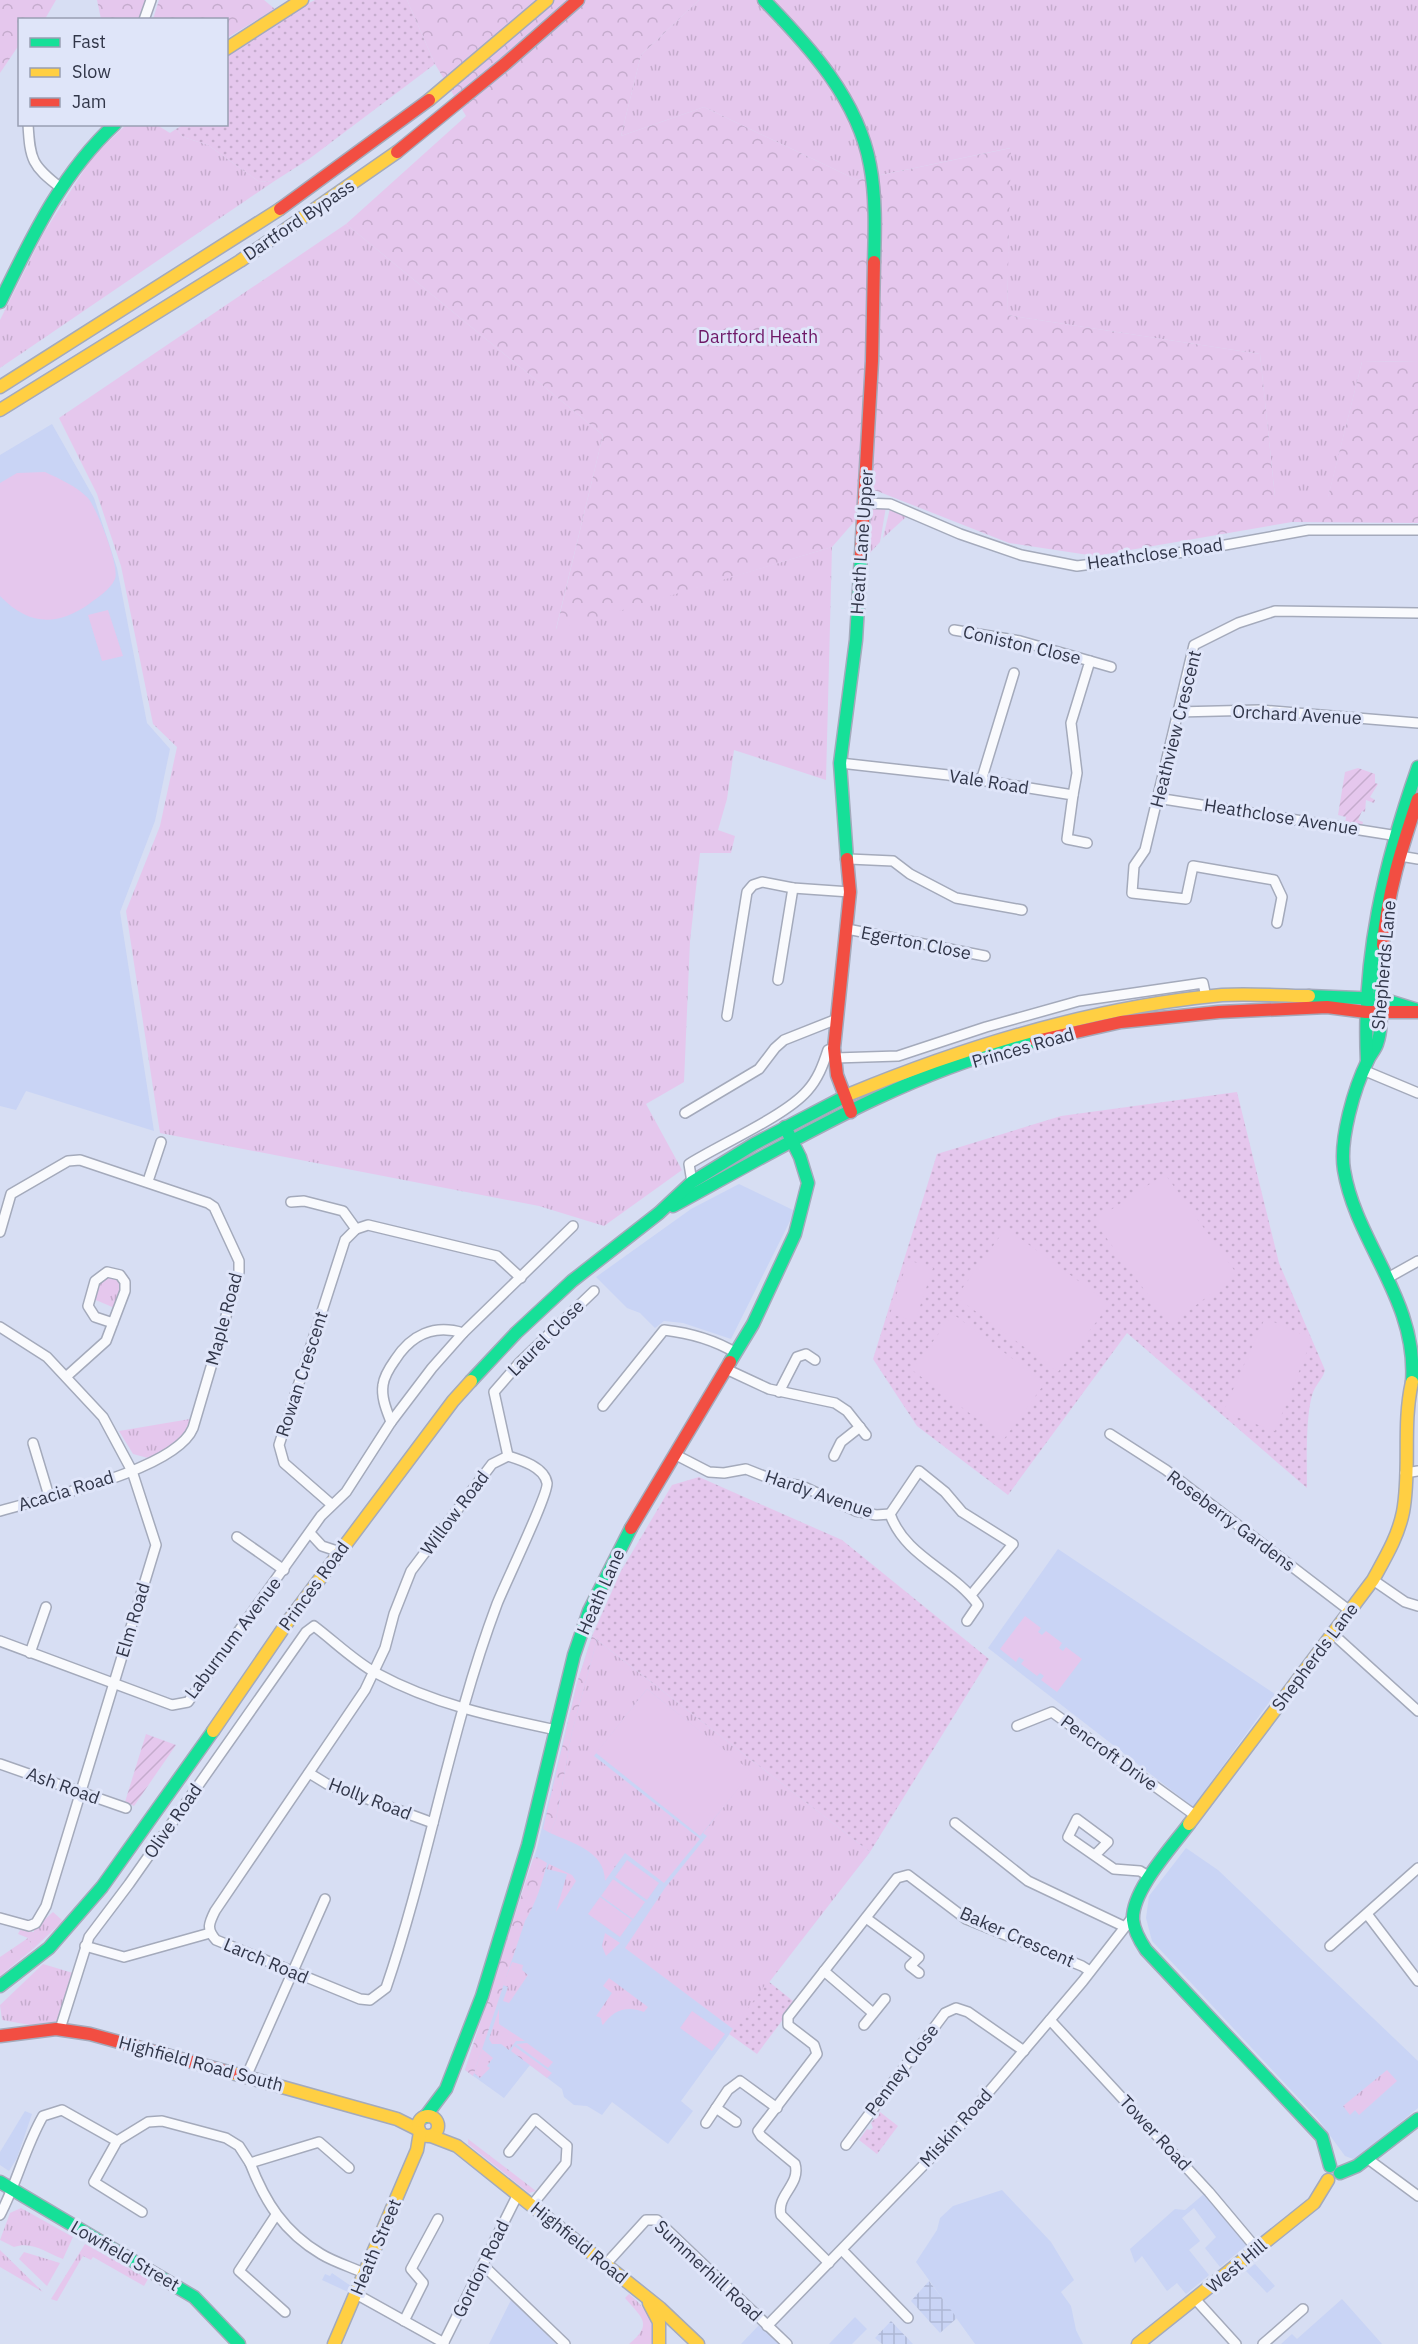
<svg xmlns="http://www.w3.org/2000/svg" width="1418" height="2344" font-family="'IBM Plex Sans',sans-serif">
  <defs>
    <pattern id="industrial-grid" width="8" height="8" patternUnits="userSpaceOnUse" patternTransform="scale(1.5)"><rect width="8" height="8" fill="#c9d4f5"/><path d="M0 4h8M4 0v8" fill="none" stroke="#adb7d4"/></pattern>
    <pattern id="grass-tufts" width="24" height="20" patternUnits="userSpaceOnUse" patternTransform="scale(1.5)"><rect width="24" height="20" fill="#e5c7ed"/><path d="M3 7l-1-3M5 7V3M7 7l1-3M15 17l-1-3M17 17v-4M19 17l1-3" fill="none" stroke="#c5accd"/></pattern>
    <pattern id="forest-crowns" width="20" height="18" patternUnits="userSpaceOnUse" patternTransform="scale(1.5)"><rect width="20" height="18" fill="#e5c7ed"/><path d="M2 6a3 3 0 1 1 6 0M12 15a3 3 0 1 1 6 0" fill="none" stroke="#c5accd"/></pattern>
    <pattern id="park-dots" width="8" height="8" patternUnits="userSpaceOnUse" patternTransform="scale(1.5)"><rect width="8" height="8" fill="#e5c7ed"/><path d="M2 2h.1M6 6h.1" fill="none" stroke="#c5accd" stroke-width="1.8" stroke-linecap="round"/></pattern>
    <pattern id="garden-furrows" width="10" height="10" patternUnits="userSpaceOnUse" patternTransform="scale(1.5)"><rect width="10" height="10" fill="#e5c7ed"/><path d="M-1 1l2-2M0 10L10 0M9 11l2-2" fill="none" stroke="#c5accd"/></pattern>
  </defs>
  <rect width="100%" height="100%" fill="#d7def3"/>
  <g fill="#c9d4f5">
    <path d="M52,424L94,498L117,568L147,723L170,749L155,821L120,912L154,1131L26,1091L16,1110L0,1106V455Z"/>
    <path d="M739,1184L795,1211L731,1339L683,1323L664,1321L655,1328L640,1313L627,1308L596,1277L691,1209Z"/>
    <path d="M1058,1549L1275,1694L1193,1807L988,1648Z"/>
    <path d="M592,1636L870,1852L768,1981L681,2101L693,2111L668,2144L612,2102L602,2115L587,2106L574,2105L564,2097L562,2089L530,2065L504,2098L465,2070L537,1848L577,1683Z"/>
    <path d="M1186,1848L1218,1870L1418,2061V2108L1358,2157L1353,2159L1345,2156L1318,2119L1152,1941L1146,1918L1149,1896Z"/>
    <path d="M25,2111L32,2114L17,2158L9,2171L0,2165V2152Z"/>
    <path d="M1002,2190L1051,2242L1074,2280L1061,2292L1071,2306L1076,2330L1083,2344H975L916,2262L937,2230L940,2218L953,2206Z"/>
    <path d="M1204,2194L1247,2245L1220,2267L1205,2248L1216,2237L1194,2208L1182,2218L1200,2241L1189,2250L1209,2275L1186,2294L1177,2283L1167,2291L1142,2256L1135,2263L1130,2249L1175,2209L1185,2210Z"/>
    <path d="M1255,2264L1275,2286L1267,2293L1246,2271Z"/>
    <path d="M332,2273L351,2286L348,2292L322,2280L325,2274L330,2276Z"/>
    <path d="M1342,2299L1382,2344H1281L1292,2334L1297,2339Z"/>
    <path d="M511,2300L556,2344H489Z"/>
    <path d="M855,2317L867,2329L852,2344H829Z"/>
    <path d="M760,2324L780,2344H741Z"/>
  </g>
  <g fill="url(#industrial-grid)">
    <path d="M929,2281L957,2318L940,2333L911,2301Z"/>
    <path d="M891,2321L913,2344H882L875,2338Z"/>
  </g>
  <g fill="url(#grass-tufts)">
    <path d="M699,0H1418V361L1362,362L1328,498L1275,497L1260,354L1007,315L1010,148L857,180L704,107L621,136L641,55Z"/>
    <path d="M126,125H157L170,133L176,129L183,137L208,145L258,181L273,182L0,368V320L43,234L93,156Z"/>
    <path d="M346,224L603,435L556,629L832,547L826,780L734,750L727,799L718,830L735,836L731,853H700L690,941L684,1082L646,1104L682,1170L604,1226L539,1206L160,1133L126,911L160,826L177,747L153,724L121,566L97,494L59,418Z"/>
    <path d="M886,507L880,542L868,555V514L874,508Z"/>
    <path d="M890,508L906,517L883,538Z"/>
    <path d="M115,1273L123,1283L117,1309L91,1298L97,1281Z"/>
    <path d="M190,1419C185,1439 167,1453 148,1458L133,1454L119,1431Z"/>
    <path d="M597,1640L870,1852L733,2029L625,1948L665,1888L707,1836L703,1833L751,1772L647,1689L594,1756L700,1839L664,1883L625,1853L605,1881C605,1851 572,1843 550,1833L556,1819L572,1732Z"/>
    <path d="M549,1864L572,1875L576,1881L556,1912L567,1874L547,1869Z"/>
    <path d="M53,1912L63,1921L33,1949L28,1938L18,1934L20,1930L34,1932V1929Z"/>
    <path d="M605,1933L620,1943L606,1956L602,1946Z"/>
    <path d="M512,1962L523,1965L522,1970L528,1975L509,2003L503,2001L508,1987L503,1985Z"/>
    <path d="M43,1964L73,1973L58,2021L30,2025L2,2020L0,2005Z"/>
    <path d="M609,1978L648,2007L644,2012C627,2005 613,2010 603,2025L602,2024L601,2018L596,2016L612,1993L603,1986Z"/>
    <path d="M499,2009V2024L525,2041H516L509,2050L501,2044H492L489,2039Z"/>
    <path d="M527,2043L553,2062L548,2068L516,2044Z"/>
    <path d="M482,2049L493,2058L487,2066L490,2068L480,2078L474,2073Z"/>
    <path d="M1387,2070L1397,2081L1359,2115L1355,2110L1350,2115L1343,2106Z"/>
    <path d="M468,2139L536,2191L529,2193L468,2144Z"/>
    <path d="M21,2208L73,2237L63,2259C46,2253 33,2241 14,2247L0,2240L10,2213Z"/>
    <path d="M85,2244L148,2279L144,2286L93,2257L91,2260L83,2256L57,2301L51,2299Z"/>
    <path d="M0,2250L43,2292L0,2267Z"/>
    <path d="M24,2252L60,2263L47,2286L19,2259Z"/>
    <path d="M629,2294C644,2306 658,2324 652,2344H629C653,2324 643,2319 625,2298Z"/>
  </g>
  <g fill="url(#forest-crowns)">
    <path d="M0,0H56L45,19L20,20L19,45L0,73Z"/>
    <path d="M97,0H149L142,20L101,19Z"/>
    <path d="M159,0H264L275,9L227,38L226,20L153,19Z"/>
    <path d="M407,0H699L641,55L621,136L704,107L857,180L1011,148L1007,315L1260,354L1275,497H1328L1362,362L1418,361V523L1292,522L1095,556L1009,543L877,491L861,488L860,515L832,547L556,630L603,435L346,224L466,116L435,64Z"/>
    <path d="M592,1636L597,1640L572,1732L556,1819L550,1833L543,1829L577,1683Z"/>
    <path d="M537,1857L547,1863C542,1884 536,1903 525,1921L473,2076L465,2070L533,1859Z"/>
    <path d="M28,1938L33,1949L0,1976V1957Z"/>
    <path d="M514,2046L552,2073L547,2078L511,2051Z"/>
  </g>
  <g fill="url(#park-dots)">
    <path d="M315,0H407L435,64L309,159L273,182L258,181L208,145L183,137L176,129L183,125L226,124L227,53L289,13Z"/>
    <path d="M1237,1092L1279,1263L1325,1370C1323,1378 1318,1382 1314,1390C1305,1410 1307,1465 1307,1488L1127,1333L1008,1495L917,1426L873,1359L937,1154L1061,1116Z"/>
    <path d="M699,1477L842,1540L989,1659L870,1852L592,1636L621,1571L672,1485Z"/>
    <path d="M768,1981L793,2001L784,2018L757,2054L729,2034Z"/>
    <path d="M880,2112L898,2126L877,2154L859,2140L867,2129L870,2130L873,2128L871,2123Z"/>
  </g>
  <g fill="url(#garden-furrows)">
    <path d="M1358,768L1375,774V783L1378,784L1370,797L1375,800L1374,803L1366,800L1365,812L1362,811L1358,820L1363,822L1362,826L1345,823L1346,817L1338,815L1345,772Z"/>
    <path d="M146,1734L176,1745L134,1806L125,1802Z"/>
  </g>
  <g fill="#e5c7ed">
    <path d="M45,472C60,479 76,486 88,498C97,509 120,566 115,579C110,590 98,597 89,604C56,627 28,625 0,596V483L17,473Z"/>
    <path d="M108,610L123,656L102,661L88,615Z"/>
    <path d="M1165,1174L1237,1274L1170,1325L1094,1221Z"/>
    <path d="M1006,1228L1110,1304L1058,1372L956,1297Z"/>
    <path d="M908,1260L933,1268L915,1321L890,1314Z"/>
    <path d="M953,1314L1045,1383L1004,1439L912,1370Z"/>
    <path d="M1265,1318L1312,1339L1275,1431L1223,1412Z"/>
    <path d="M1025,1616L1041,1628L1038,1632L1042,1635L1046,1631L1062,1643L1059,1648L1063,1651L1066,1647L1082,1659L1057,1692L1041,1680L1044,1676L1040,1673L1037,1676L1021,1664L1024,1660L1019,1657L1016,1662L1000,1649Z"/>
    <path d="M647,1689L752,1772L700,1836L596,1753Z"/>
    <path d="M627,1860L659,1883L647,1900L615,1877Z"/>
    <path d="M613,1879L645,1902L633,1919L601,1896Z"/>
    <path d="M600,1897L632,1920L620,1937L588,1914Z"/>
    <path d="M692,2011L725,2034L712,2051L680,2028Z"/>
  </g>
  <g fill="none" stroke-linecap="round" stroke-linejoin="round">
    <defs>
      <g id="street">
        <path d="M144,20L151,0"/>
        <path d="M28,124C30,160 32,166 61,188"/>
        <path d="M865,503L890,504L960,534L1021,555L1077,566L1192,551L1308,530H1418"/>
        <path d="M954,630L1020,641L1090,661L1071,723L1077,773L1073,795"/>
        <path d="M1090,661L1111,667"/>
        <path d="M1177,712L1260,710L1418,723"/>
        <path d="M840,763L948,775L1073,795L1067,839L1087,843"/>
        <path d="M981,781L1014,673"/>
        <path d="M1157,798L1398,836"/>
        <path d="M1394,855L1418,859"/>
        <path d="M849,859L893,861L910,874L956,898L1022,910"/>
        <path d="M1277,923L1282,897L1274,880L1193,866L1186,899L1132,893L1134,866L1145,850L1194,645L1238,623L1275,611L1418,613"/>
        <path d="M847,929L985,956"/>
        <path d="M778,980L793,888"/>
        <path d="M727,1016L747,892L753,885L762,882L793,888L850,892"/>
        <path d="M835,1058L898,1056L986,1027L1079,1001L1203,983L1206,997"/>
        <path d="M1363,1070L1418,1093"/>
        <path d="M685,1113L759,1069L775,1048L784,1040L837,1019"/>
        <path d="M148,1181L161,1142"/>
        <path d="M692,1182L689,1164C721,1144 785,1116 807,1091C818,1079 823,1065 828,1050L834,1048"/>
        <path d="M291,1202L304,1201L343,1211L356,1229L368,1225L497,1256L521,1278"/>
        <path d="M0,1232L11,1194L68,1161L80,1160L208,1203L214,1207L239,1261V1272L193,1428C176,1470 44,1498 0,1511"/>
        <path d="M1393,1275L1418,1261"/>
        <path d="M0,1327L47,1357L103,1417L132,1471L156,1545L46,1906L36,1923L29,1926L0,1918"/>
        <path d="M726,1369L769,1389L835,1403L847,1411L866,1435"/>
        <path d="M67,1376L106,1341L125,1291V1282L120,1275L107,1272L95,1281L88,1306L95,1317L113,1323"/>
        <path d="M779,1392L797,1357L806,1354L815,1360"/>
        <path d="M603,1406L664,1330C690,1333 713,1339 736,1353"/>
        <path d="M391,1422C387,1411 381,1398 383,1385C384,1377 390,1367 395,1360C411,1335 434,1324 463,1333"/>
        <path d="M1110,1434L1166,1470L1350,1611"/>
        <path d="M33,1443L49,1496"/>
        <path d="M676,1455L709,1472L724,1473L746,1469L779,1482L802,1486L856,1511L876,1515L890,1514C905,1557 953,1570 978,1605L967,1621"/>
        <path d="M508,1456C521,1460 544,1467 547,1483C549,1493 504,1586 497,1604C450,1729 429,1862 386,1988L370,2000L360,1999L216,1940C206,1929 209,1923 215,1911L365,1690L385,1648L394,1614L411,1571L492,1464Z"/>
        <path d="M508,1456L494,1392L520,1362L594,1291"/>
        <path d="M834,1456L841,1442L860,1427"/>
        <path d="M1405,1473L1418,1471"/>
        <path d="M331,1504L284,1463L279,1445L345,1240L356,1229"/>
        <path d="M890,1514L919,1471L945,1492L962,1512L1013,1544L971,1595"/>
        <path d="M310,1533L322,1546L340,1552"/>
        <path d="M237,1537L284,1570"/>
        <path d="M1373,1580L1405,1602L1418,1606"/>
        <path d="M1333,1634L1418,1711"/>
        <path d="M0,1641L172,1705L188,1702L321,1516L346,1492L391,1422L432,1368L463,1333L573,1226"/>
        <path d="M30,1653L46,1607"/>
        <path d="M1017,1726L1052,1712L1196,1816"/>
        <path d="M0,1764L126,1808"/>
        <path d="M309,1773L327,1784L433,1823"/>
        <path d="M955,1823L1028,1881L1123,1926"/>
        <path d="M1095,1855L1108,1842L1077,1819L1068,1837L1114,1869L1140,1871L1150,1877"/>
        <path d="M1367,1914L1418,1981"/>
        <path d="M866,1918L919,1957L910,1966L919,1973"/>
        <path d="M85,1946L124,1957L210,1933"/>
        <path d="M1330,1946L1418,1868"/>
        <path d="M824,1971L873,2013"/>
        <path d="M1050,2020L1209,2192L1256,2248"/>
        <path d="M864,2025L885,1999"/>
        <path d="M60,2029L89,1937L129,1884L306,1632L314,1626C334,1641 354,1661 376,1673C433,1704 494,1717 556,1730"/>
        <path d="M246,2077L325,1899"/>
        <path d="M716,2108L736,2122"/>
        <path d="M706,2123L728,2090L740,2081L777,2108"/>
        <path d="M846,2145L945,2013L956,2008L968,2012L1024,2051"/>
        <path d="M509,2152L535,2119L567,2146L566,2163L532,2205"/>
        <path d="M1368,2159L1418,2196"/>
        <path d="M250,2163C265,2202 284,2232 321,2254C334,2262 351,2267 364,2273"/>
        <path d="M142,2212L94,2182L117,2141L148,2122L162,2121L226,2138L239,2146L250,2163L319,2142L349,2168"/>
        <path d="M0,2215C17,2183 25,2147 43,2116L62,2110L117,2141"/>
        <path d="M276,2215L239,2271L285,2312"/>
        <path d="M842,2250L908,2318"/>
        <path d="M829,2263L781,2215C776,2195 801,2185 795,2164L761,2136L758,2131L817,2054L814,2045L788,2025V2017L897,1878L908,1875L966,1919L1082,1966L1090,1971"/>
        <path d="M606,2264L646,2220H657L787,2344"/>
        <path d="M484,2266L565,2344"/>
        <path d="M356,2294L444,2343"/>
        <path d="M1196,2300L1236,2344"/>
        <path d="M404,2321L423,2283L411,2269L438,2219"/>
        <path d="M767,2326L948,2140L1083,1981L1132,1918"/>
        <path d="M443,2344L518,2194"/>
        <path d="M1263,2344L1303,2309"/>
      </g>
      <g id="fast">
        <path d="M764,0C809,46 858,99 870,165C876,196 875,231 874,262"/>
        <path d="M0,302C32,237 61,174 115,124"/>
        <path d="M847,859L840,763L856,640L861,555"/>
        <path d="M1383,945C1382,960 1380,975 1380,990C1380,1008 1383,1027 1377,1044C1375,1050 1370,1055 1368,1060C1354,1088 1339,1140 1344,1170C1356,1243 1418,1300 1412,1382"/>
        <path d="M1309,996L1382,999L1418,1010"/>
        <path d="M1367,1061C1362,958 1384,864 1418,767"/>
        <path d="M673,1206C787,1144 909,1070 1036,1041"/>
        <path d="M730,1362L753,1324L795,1234L808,1183L800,1157L785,1127"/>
        <path d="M471,1381L516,1333L572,1281L659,1213L692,1182L754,1144L850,1094"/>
        <path d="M1189,1824C1172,1847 1131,1891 1133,1920C1134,1931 1140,1941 1146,1950L1322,2137L1330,2166"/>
        <path d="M0,1986L49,1948L102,1887L213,1731"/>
        <path d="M425,2117L446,2089L482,1996L528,1845L574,1655L589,1611L631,1528"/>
        <path d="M1340,2173L1357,2166L1418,2119"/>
        <path d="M0,2182L194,2297L239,2344"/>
      </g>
      <g id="slow">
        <path d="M226,49L302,0"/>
        <path d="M429,100L547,0"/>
        <path d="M0,387L280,209"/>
        <path d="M0,410L240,261L397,152"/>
        <path d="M850,1094C969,1045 1093,1007 1222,995C1251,993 1280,996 1309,996"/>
        <path d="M213,1731L289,1620L453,1401L471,1381"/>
        <path d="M1189,1824L1373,1580C1385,1558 1398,1537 1403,1512C1411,1470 1402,1426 1412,1382"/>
        <path d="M232,2073L397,2119L419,2130"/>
        <circle cx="428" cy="2126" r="10"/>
        <path d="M431,2136L457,2146L660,2308L698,2344"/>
        <path d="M649,2303L659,2322V2344"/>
        <path d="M334,2344L417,2150L420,2132"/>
        <path d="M1138,2344L1314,2203L1328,2180"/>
      </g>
      <g id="jam">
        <path d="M397,152L505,64L578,0"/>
        <path d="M280,209L429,100"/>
        <path d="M861,555L872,361L874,262"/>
        <path d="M847,859L850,892L834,1048L837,1075L851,1112"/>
        <path d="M1383,945C1387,894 1402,847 1418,799"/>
        <path d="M1036,1041L1121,1022L1219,1012L1327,1007L1366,1012H1417"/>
        <path d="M631,1528L730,1362"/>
        <path d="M0,2036L56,2029L90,2034L232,2073"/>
      </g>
    </defs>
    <use href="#street" stroke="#a4aabb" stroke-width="12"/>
    <use href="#fast" stroke="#a4aabb" stroke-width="15"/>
    <use href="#slow" stroke="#a4aabb" stroke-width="15"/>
    <use href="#jam" stroke="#a4aabb" stroke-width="15"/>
    <use href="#street" stroke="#f9fafd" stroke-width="9"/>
    <use href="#fast" stroke="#16e098" stroke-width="12"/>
    <use href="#slow" stroke="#ffcf43" stroke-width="12"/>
    <use href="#jam" stroke="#f24e42" stroke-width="12"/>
  </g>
  <g text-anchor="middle" stroke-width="6" stroke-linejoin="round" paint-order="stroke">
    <g font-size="18" fill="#313649" stroke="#dfe5f9">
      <text transform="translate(299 220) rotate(-34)" y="6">Dartford Bypass</text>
      <text transform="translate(862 542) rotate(-86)" y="6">Heath Lane Upper</text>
      <text transform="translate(1155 554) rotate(-8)" y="6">Heathclose Road</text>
      <text transform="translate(1022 645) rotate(13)" y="6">Coniston Close</text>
      <text transform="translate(1297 715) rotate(3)" y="6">Orchard Avenue</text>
      <text transform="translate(1176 729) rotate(-76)" y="6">Heathview Crescent</text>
      <text transform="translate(989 782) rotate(9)" y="6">Vale Road</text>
      <text transform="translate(1281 817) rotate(9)" y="6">Heathclose Avenue</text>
      <text transform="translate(916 943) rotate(11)" y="6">Egerton Close</text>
      <text transform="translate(1384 965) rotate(-85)" y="6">Shepherds Lane</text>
      <text transform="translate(1023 1048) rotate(-16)" y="6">Princes Road</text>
      <text transform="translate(224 1319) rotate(-75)" y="6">Maple Road</text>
      <text transform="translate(546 1338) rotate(-45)" y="6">Laurel Close</text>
      <text transform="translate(302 1374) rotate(-72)" y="6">Rowan Crescent</text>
      <text transform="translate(66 1491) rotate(-17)" y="6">Acacia Road</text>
      <text transform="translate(819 1494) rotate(19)" y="6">Hardy Avenue</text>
      <text transform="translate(455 1513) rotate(-53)" y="6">Willow Road</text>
      <text transform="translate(1231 1521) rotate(37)" y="6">Roseberry Gardens</text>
      <text transform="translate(314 1586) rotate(-54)" y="6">Princes Road</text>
      <text transform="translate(601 1592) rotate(-66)" y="6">Heath Lane</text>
      <text transform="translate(133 1620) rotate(-73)" y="6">Elm Road</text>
      <text transform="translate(233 1638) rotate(-53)" y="6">Laburnum Avenue</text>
      <text transform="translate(1315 1657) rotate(-53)" y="6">Shepherds Lane</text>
      <text transform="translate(1109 1753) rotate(36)" y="6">Pencroft Drive</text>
      <text transform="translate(63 1786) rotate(20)" y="6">Ash Road</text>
      <text transform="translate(370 1799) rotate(21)" y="6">Holly Road</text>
      <text transform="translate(173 1821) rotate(-55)" y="6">Olive Road</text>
      <text transform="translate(1017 1937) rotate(24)" y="6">Baker Crescent</text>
      <text transform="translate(266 1961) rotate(23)" y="6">Larch Road</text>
      <text transform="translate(201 2064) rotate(15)" y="6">Highfield Road South</text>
      <text transform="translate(902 2070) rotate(-53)" y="6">Penney Close</text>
      <text transform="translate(956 2128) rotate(-48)" y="6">Miskin Road</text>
      <text transform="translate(1155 2133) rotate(47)" y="6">Tower Road</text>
      <text transform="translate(579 2243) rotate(39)" y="6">Highfield Road</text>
      <text transform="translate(376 2247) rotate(-67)" y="6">Heath Street</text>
      <text transform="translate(125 2256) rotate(30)" y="6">Lowfield Street</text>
      <text transform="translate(1237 2266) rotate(-40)" y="6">West Hill</text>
      <text transform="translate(481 2269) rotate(-64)" y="6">Gordon Road</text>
      <text transform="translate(708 2271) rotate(43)" y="6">Summerhill Road</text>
    </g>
    <g font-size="18" fill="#6e1767" stroke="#dfe5f9">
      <text x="758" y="343">Dartford Heath</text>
    </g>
  </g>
  <rect x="18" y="18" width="210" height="108" fill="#dfe5f9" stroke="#999fb3" stroke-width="1.5"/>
  <rect x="30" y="38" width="30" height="9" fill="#16e098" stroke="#999fb3" stroke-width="1.5"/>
  <text x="72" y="48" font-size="18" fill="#313649">Fast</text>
  <rect x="30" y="68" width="30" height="9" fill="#ffcf43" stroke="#999fb3" stroke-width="1.5"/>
  <text x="72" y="78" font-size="18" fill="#313649">Slow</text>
  <rect x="30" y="98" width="30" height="9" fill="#f24e42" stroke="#999fb3" stroke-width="1.5"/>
  <text x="72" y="108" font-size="18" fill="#313649">Jam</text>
</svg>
